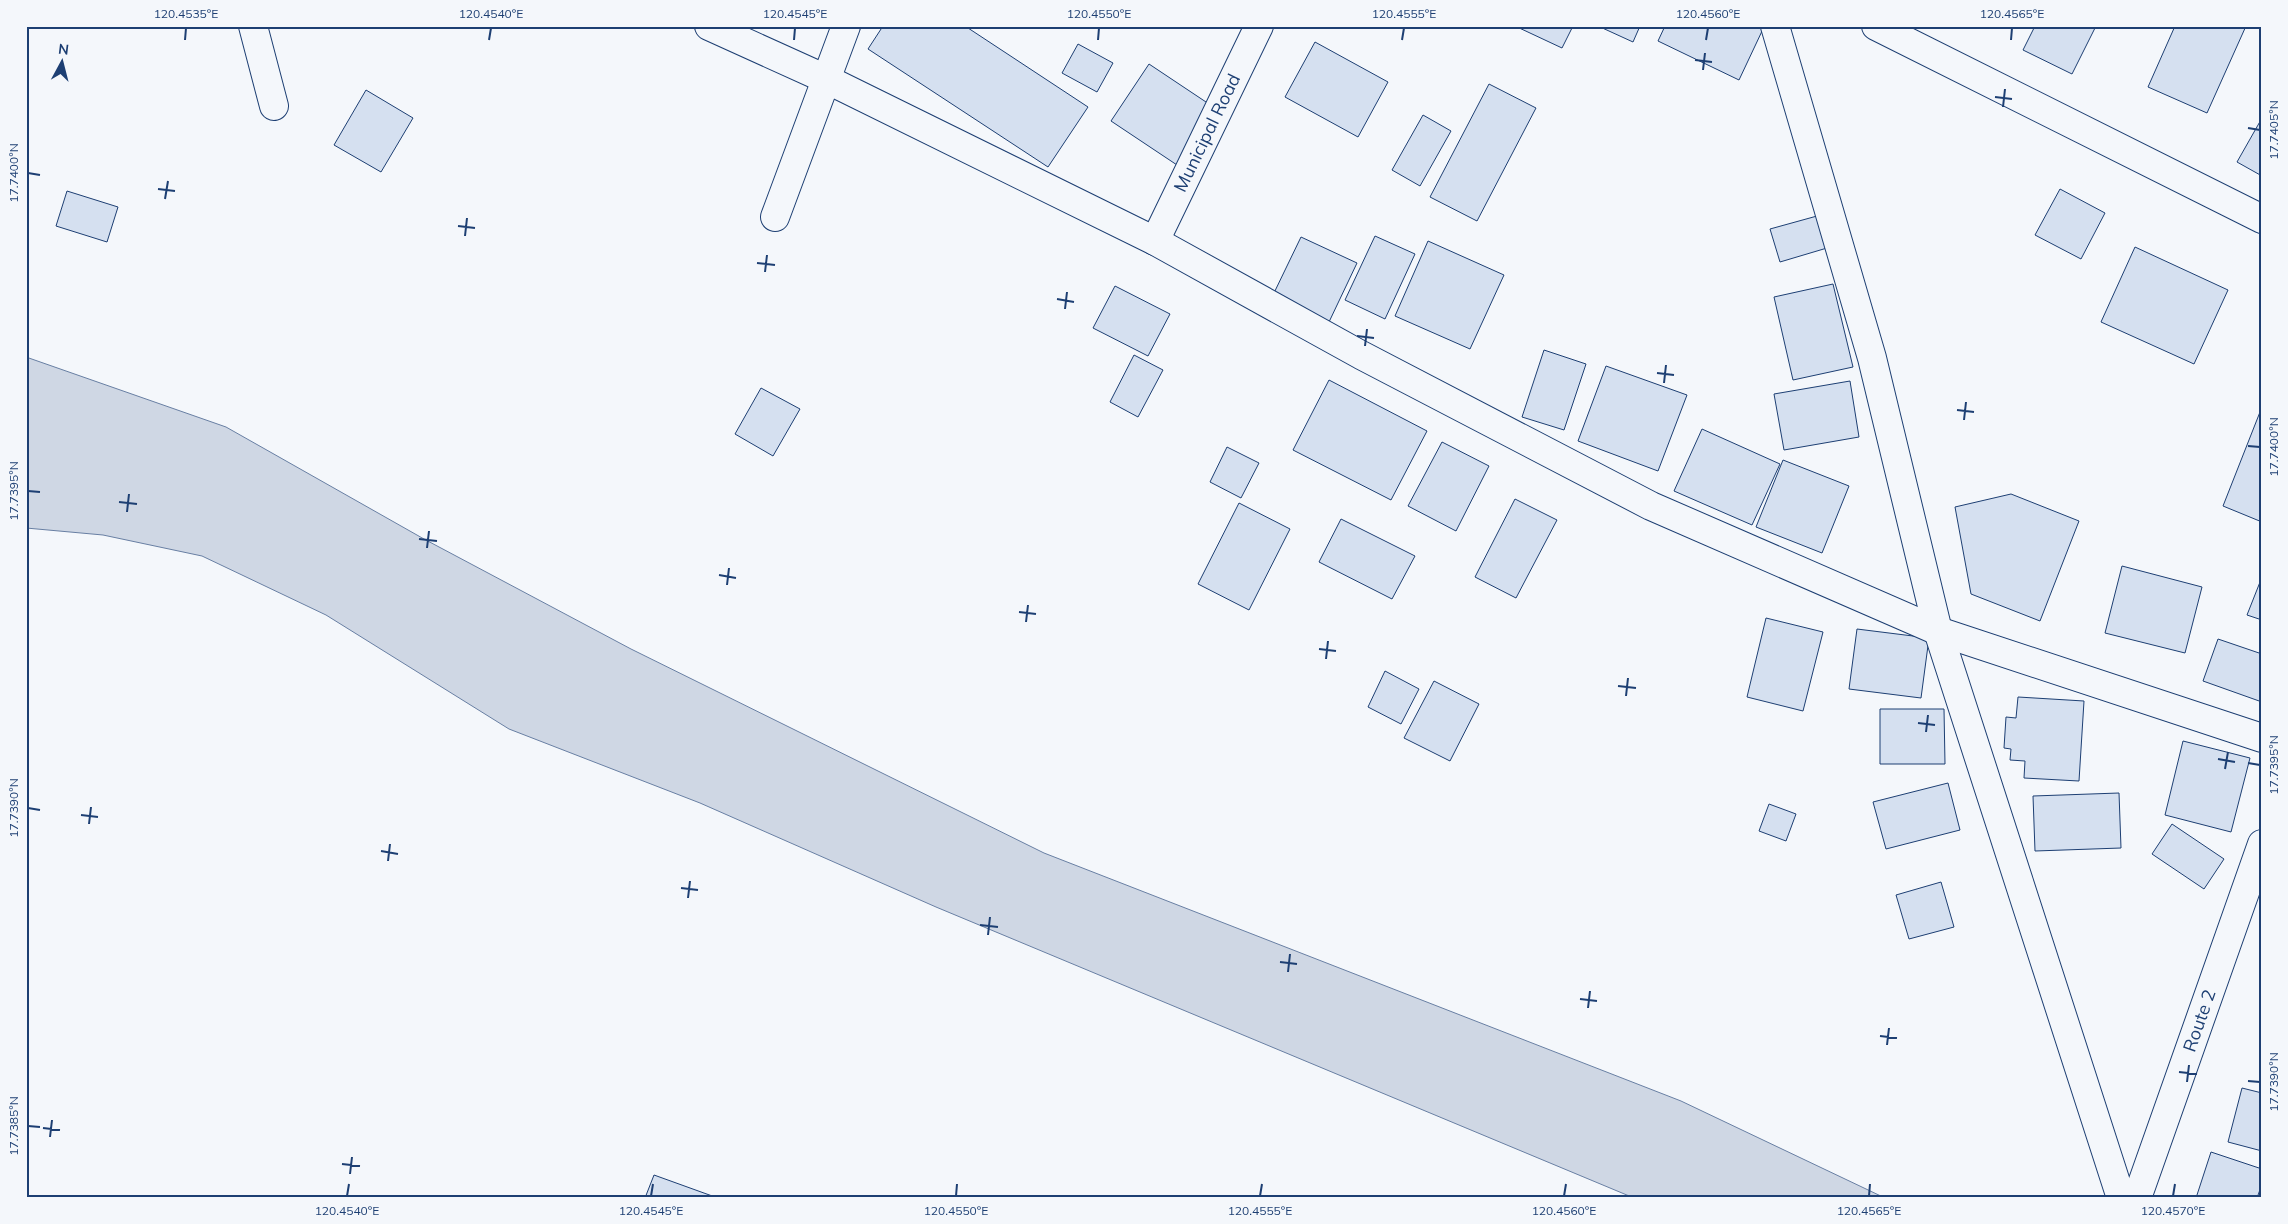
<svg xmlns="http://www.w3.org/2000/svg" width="2288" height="1224" font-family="Mulish,sans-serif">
  <rect width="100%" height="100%" fill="#f4f7fb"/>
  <path fill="#cfd7e4" stroke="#687fa3" d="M26,357L226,427L424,539L631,649L1044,853L1681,1101L1885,1198H1634L936,907L700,803L509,729L326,615L202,556L103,535L26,528Z"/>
  <g fill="#d5e0f0" stroke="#1d3f73">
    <path d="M883,26H965L1088,107L1048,167L868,49Z"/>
    <path d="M1515,26H1573L1562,48Z"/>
    <path d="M1598,26H1640L1633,42Z"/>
    <path d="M1665,26H1758L1763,29L1739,80L1658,41Z"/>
    <path d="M2035,26H2096L2072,74L2023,50Z"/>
    <path d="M2175,26H2246L2207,113L2148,87Z"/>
    <path d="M1315,42L1388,82L1358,137L1285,97Z"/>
    <path d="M1078,44L1113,63L1097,92L1062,73Z"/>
    <path d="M1149,64L1215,108L1177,165L1111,121Z"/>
    <path d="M1489,84L1536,108L1477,221L1430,197Z"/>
    <path d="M366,90L413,118L381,172L334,145Z"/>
    <path d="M1423,115L1451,131L1420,186L1392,170Z"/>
    <path d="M2262,118V176L2237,162Z"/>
    <path d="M2060,189L2105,213L2081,259L2035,235Z"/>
    <path d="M67,191L118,207L107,242L56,226Z"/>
    <path d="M1817,216L1827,248L1780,262L1770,229Z"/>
    <path d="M1375,236L1415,254L1385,319L1345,300Z"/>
    <path d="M1301,237L1357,263L1329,322L1273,295Z"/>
    <path d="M1428,241L1504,275L1470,349L1395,316Z"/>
    <path d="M2135,247L2228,290L2194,364L2101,322Z"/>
    <path d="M1833,284L1853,367L1793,380L1774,297Z"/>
    <path d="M1115,286L1170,314L1148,356L1093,328Z"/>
    <path d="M1544,350L1586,364L1564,430L1522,417Z"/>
    <path d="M1134,355L1163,370L1138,417L1110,402Z"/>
    <path d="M1606,366L1687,395L1658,471L1578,441Z"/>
    <path d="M1329,380L1427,431L1391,500L1293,450Z"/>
    <path d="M1850,381L1859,437L1784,450L1774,394Z"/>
    <path d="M761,388L800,409L773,456L735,434Z"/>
    <path d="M2260,412H2262V522L2223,506Z"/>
    <path d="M1702,429L1780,464L1752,525L1674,491Z"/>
    <path d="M1442,442L1489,466L1456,531L1408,506Z"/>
    <path d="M1227,447L1259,463L1241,498L1210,482Z"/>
    <path d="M1783,460L1849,486L1822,553L1756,527Z"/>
    <path d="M2011,494L2079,521L2040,621L1971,594L1955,507Z"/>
    <path d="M1515,499L1557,520L1516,598L1475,577Z"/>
    <path d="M1239,503L1290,529L1249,610L1198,584Z"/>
    <path d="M1341,519L1415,556L1392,599L1319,562Z"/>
    <path d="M2122,566L2202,587L2185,653L2105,633Z"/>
    <path d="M2262,577V620L2247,615Z"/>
    <path d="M1766,618L1823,632L1803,711L1747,697Z"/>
    <path d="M1857,629L1929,638L1921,698L1849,689Z"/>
    <path d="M2218,639L2262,654V702L2203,681Z"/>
    <path d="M1385,671L1419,689L1401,724L1368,707Z"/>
    <path d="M1434,681L1479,704L1450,761L1404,738Z"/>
    <path d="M2018,697L2084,701L2079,781L2024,778L2025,761L2010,760L2011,749L2004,748L2006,717L2016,718Z"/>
    <path d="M1880,709H1944L1945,764H1880Z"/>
    <path d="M2183,741L2250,758L2231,832L2165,815Z"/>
    <path d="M1948,783L1960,830L1886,849L1873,802Z"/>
    <path d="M2119,793L2121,848L2035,851L2033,796Z"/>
    <path d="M1769,804L1796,814L1786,841L1759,831Z"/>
    <path d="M2172,824L2224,859L2204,889L2152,854Z"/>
    <path d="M1941,882L1954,927L1909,939L1896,895Z"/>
    <path d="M2242,1088L2262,1093V1151L2228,1142Z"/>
    <path d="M2211,1152L2262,1169V1184L2257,1198H2196Z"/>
    <path d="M654,1175L715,1197V1198H645Z"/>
  </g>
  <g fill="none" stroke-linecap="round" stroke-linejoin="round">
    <defs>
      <g id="minor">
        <path d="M253,26L274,106"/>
        <path d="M709,26L826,79L1155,241L1361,355L1651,506L1938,631L2262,738"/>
        <path d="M1775,26L1872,358L1938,631L2121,1198"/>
        <path d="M1876,26L2262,219"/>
        <path d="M775,217L846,26"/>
        <path id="s1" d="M1155,241L1259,26"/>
      </g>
      <g id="highway">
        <path id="s2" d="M2137,1198L2262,844"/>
      </g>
    </defs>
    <use href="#minor" stroke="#1d3f73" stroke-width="30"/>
    <use href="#highway" stroke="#1d3f73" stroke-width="30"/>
    <use href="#minor" stroke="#f4f7fb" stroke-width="28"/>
    <use href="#highway" stroke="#f4f7fb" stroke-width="28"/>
  </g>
  <path fill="none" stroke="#1d3f73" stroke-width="2" d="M185,40L186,28M489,40L491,28M794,40L795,28M1098,40L1099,28M1402,40L1404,28M1706,40L1708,28M2011,40L2012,28M1695,60L1712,62M1703,70L1705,53M1995,97L2012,99M2003,107L2005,89M2248,128L2260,130M28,173L40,175M158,189L175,191M165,199L168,181M458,226L475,228M465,236L467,218M757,263L775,265M765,272L767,255M1057,299L1074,302M1065,309L1067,292M1357,336L1374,338M1365,346L1367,329M1657,373L1674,375M1664,383L1666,365M1957,410L1974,412M1964,420L1966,402M2248,446L2260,447M28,491L40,492M119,502L137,504M127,512L129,494M419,539L437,541M427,548L429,531M719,575L736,578M727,585L729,568M1019,612L1036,614M1026,622L1028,605M1319,649L1336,651M1326,659L1328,641M1618,686L1636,688M1626,696L1628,678M1918,723L1935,725M1926,732L1928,715M2218,759L2235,762M2248,763L2260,765M2225,769L2228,752M28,808L40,810M81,815L98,817M89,824L91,807M381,851L398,854M388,861L390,844M681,888L698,890M688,898L690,881M980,925L998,927M988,935L990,917M1280,962L1297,964M1288,972L1290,954M1580,999L1597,1001M1588,1008L1590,991M1880,1036L1897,1038M1887,1045L1889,1028M2179,1072L2197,1074M2248,1081L2260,1082M2187,1082L2189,1065M28,1126L40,1127M43,1128L60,1130M50,1137L52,1120M342,1164L360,1166M350,1174L352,1157M347,1196L349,1184M651,1196L653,1184M956,1196L957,1184M1260,1196L1262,1184M1564,1196L1566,1184M1869,1196L1870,1184M2173,1196L2175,1184"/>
  <g text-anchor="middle" stroke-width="4" stroke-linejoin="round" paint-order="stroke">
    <g font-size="18" fill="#1d3f73" stroke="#f4f7fb">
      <text dy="6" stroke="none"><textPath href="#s1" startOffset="120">Municipal Road</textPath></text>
      <text dy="6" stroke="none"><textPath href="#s2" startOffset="188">Route 2</textPath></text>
    </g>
  </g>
  <rect width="2288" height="1224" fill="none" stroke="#f4f7fb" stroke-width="55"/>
  <g transform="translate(62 62) rotate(7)" stroke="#f4f7fb" stroke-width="4" paint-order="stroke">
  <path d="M0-4L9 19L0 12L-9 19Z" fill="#1d3f73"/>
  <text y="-8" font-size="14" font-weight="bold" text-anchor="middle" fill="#1d3f73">N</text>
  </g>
  <rect x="28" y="28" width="2232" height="1168" fill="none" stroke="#1d3f73" stroke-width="2"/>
  <g font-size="12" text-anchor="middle" fill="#1d3f73">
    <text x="186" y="18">120.4535°E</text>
    <text x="491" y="18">120.4540°E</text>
    <text x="795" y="18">120.4545°E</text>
    <text x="1099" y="18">120.4550°E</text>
    <text x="1404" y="18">120.4555°E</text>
    <text x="1708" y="18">120.4560°E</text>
    <text x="2012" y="18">120.4565°E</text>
    <text transform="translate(2274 130) rotate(-90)" y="4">17.7405°N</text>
    <text transform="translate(14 173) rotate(-90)" y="4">17.7400°N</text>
    <text transform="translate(2274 447) rotate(-90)" y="4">17.7400°N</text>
    <text transform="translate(14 491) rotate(-90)" y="4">17.7395°N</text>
    <text transform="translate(2274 765) rotate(-90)" y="4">17.7395°N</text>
    <text transform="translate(14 808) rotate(-90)" y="4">17.7390°N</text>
    <text transform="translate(2274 1082) rotate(-90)" y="4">17.7390°N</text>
    <text transform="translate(14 1126) rotate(-90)" y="4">17.7385°N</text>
    <text x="347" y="1215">120.4540°E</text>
    <text x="651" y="1215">120.4545°E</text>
    <text x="956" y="1215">120.4550°E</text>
    <text x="1260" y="1215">120.4555°E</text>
    <text x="1564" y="1215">120.4560°E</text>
    <text x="1869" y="1215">120.4565°E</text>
    <text x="2173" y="1215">120.4570°E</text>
  </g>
</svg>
